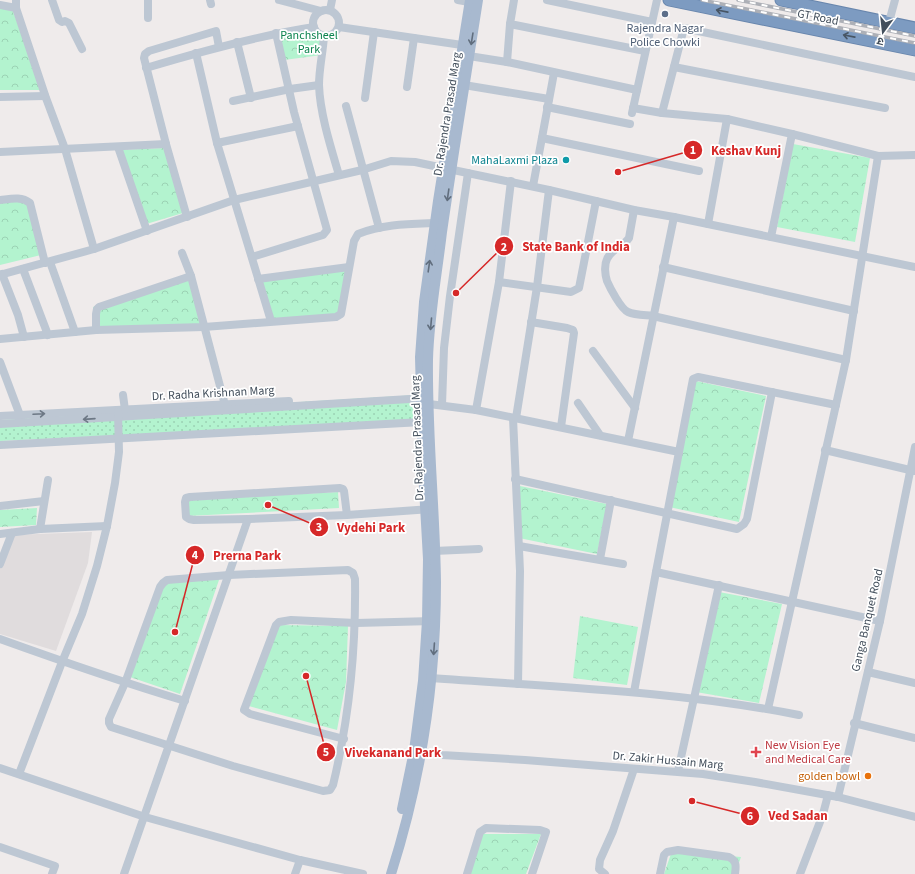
<svg xmlns="http://www.w3.org/2000/svg" width="915" height="874" font-family="'Source Sans 3','Noto Sans Devanagari',sans-serif">
  <defs>
    <pattern id="grass-dots" width="8" height="8" patternUnits="userSpaceOnUse"><rect width="8" height="8" fill="#b3f3cf"/><path d="M2 2h.1M6 6h.1" fill="none" stroke="#9bd2b4" stroke-width="1.8" stroke-linecap="round"/></pattern>
    <pattern id="forest-crowns" width="20" height="18" patternUnits="userSpaceOnUse"><rect width="20" height="18" fill="#b3f3cf"/><path d="M2 6a3 3 0 1 1 6 0M12 15a3 3 0 1 1 6 0" fill="none" stroke="#9bd2b4"/></pattern>
  </defs>
  <rect width="100%" height="100%" fill="#efebeb"/>
  <path fill="#e0dcdd" d="M92,532L88,563L56,651L0,634V564L11,535Z"/>
  <path fill="url(#grass-dots)" d="M417,395V421L0,441V420Z"/>
  <g fill="url(#forest-crowns)">
    <path d="M0,8L13,11L42,90H0Z"/>
    <path d="M311,26L325,33L322,55L284,60L277,33Z"/>
    <path d="M793,144L870,158L855,242L777,227Z"/>
    <path d="M164,148L183,213L143,225L118,150Z"/>
    <path d="M27,199L41,255L0,265V200Z"/>
    <path d="M346,268L338,314L271,319L259,282Z"/>
    <path d="M191,276L204,327L96,330L93,307Z"/>
    <path d="M696,381L766,396L739,522L669,507Z"/>
    <path d="M520,486L607,504L597,554L519,538Z"/>
    <path d="M338,492L339,508L188,516L187,500Z"/>
    <path d="M37,508L36,525L0,527V510Z"/>
    <path d="M220,577L180,694L127,676L162,581Z"/>
    <path d="M719,592L782,604L759,703L696,692Z"/>
    <path d="M580,616L638,627L627,685L573,678Z"/>
    <path d="M276,625L348,626L346,682L337,730L245,705Z"/>
    <path d="M482,834H541L526,874H469Z"/>
    <path d="M672,851L741,857L735,874H664Z"/>
  </g>
  <g fill="none" stroke-linecap="round" stroke-linejoin="round">
    <defs>
      <g id="highway">
        <path d="M669,0L915,50"/>
        <path d="M781,0L915,28"/>
      </g>
    </defs>
    <use href="#highway" stroke="#6886ad" stroke-width="13"/>
    <g stroke="#bdc7d3" stroke-width="8">
      <path d="M16,0V8L46,98L65,149L94,249"/>
      <path d="M52,0L59,20L62,22L65,21L69,23L82,49"/>
      <path d="M148,0V18"/>
      <path d="M210,0L211,4"/>
      <path d="M279,0L321,11"/>
      <path d="M458,0L469,2"/>
      <path d="M514,0L510,24L645,51"/>
      <path d="M547,0L652,22"/>
      <path d="M0,5L16,8"/>
      <path d="M330,10L332,0"/>
      <circle cx="326" cy="23" r="13"/>
      <path d="M889,22L895,0"/>
      <path d="M339,27L462,45"/>
      <path d="M324,36C323,52 319,69 319,85C320,114 331,148 339,175"/>
      <path d="M237,42L251,98"/>
      <path d="M196,53L217,143L271,321"/>
      <path d="M469,56L507,62L637,90"/>
      <path d="M507,62L510,24"/>
      <path d="M674,67L885,108"/>
      <path d="M146,68C202,51 256,36 314,27"/>
      <path d="M464,85L549,99"/>
      <path d="M407,87L414,38"/>
      <path d="M0,97L45,96"/>
      <path d="M365,98L374,32"/>
      <path d="M233,101L290,89L319,85"/>
      <path d="M346,106L379,228"/>
      <path d="M547,107L630,124"/>
      <path d="M633,108L662,113L727,119L792,134L878,156L915,155"/>
      <path d="M632,113L657,0"/>
      <path d="M662,113L684,28L915,77"/>
      <path d="M542,138L699,171"/>
      <path d="M217,143L298,126"/>
      <path d="M118,147L147,231"/>
      <path d="M0,152L166,144"/>
      <path d="M533,186L554,73"/>
      <path d="M0,200C10,199 21,196 30,203L45,263"/>
      <path d="M634,210L629,238C623,247 611,249 607,259C604,265 605,275 607,281C610,288 621,309 628,312C635,315 645,315 653,316L846,360"/>
      <path d="M187,217L166,144L144,58L145,54L149,51L216,31L219,47"/>
      <path d="M708,224L727,119"/>
      <path d="M771,237L792,134"/>
      <path d="M182,253L191,276L225,405"/>
      <path d="M252,257L323,235L327,230L294,112L276,33"/>
      <path d="M50,262L75,332"/>
      <path d="M663,267L854,311"/>
      <path d="M23,269L48,335"/>
      <path d="M2,274L18,315L24,337"/>
      <path d="M0,275L94,249L234,200L362,170L391,161L415,162L549,190L634,210L674,217L915,267"/>
      <path d="M258,279L349,267"/>
      <path d="M499,282L571,292L579,288L596,201"/>
      <path d="M531,322L567,328L573,330L574,333L561,427"/>
      <path d="M96,330V314L97,309L99,307L191,276"/>
      <path d="M0,339L96,330L204,327L336,317L341,314L354,241L358,234C383,224 409,224 435,223"/>
      <path d="M593,351L635,408"/>
      <path d="M0,362L21,418"/>
      <path d="M123,395L125,410"/>
      <path d="M578,403L600,435"/>
      <path d="M429,404L476,410L679,452"/>
      <path d="M442,405L444,348L450,296L468,173"/>
      <path d="M476,410L499,282L511,181"/>
      <path d="M0,416L289,401"/>
      <path d="M513,418L520,571L518,684"/>
      <path d="M516,418L537,287L549,190"/>
      <path d="M0,424L426,398"/>
      <path d="M628,441L674,217"/>
      <path d="M0,445L422,422"/>
      <path d="M825,450L914,471"/>
      <path d="M515,479L737,529L744,524L747,519L772,392"/>
      <path d="M0,506L44,501"/>
      <path d="M347,515L344,491L343,489L340,488L190,497L186,498L185,502L186,517L189,519L194,520L248,519L347,515L431,509"/>
      <path d="M40,529L48,480"/>
      <path d="M0,534L40,529L107,526"/>
      <path d="M519,546L623,564"/>
      <path d="M434,551L479,549"/>
      <path d="M600,559L611,500"/>
      <path d="M0,564L12,533"/>
      <path d="M348,570L353,573L355,579C356,650 350,715 333,785L330,790L323,791L233,766L111,727L109,723V719L125,683L160,587L163,583L167,580L229,575Z"/>
      <path d="M656,572L880,621"/>
      <path d="M0,639C61,661 122,682 185,701"/>
      <path d="M868,672L915,683"/>
      <path d="M431,678C554,687 678,691 799,715"/>
      <path d="M634,692L656,572L693,379L698,377L836,405"/>
      <path d="M768,709L846,360L878,156"/>
      <path d="M854,723L915,738"/>
      <path d="M344,739L250,714L244,710L276,625L279,622L291,620L356,623L433,621"/>
      <path d="M415,751L442,755L525,760L703,774L755,782L838,797L915,817"/>
      <path d="M0,768L145,817L300,860L363,874"/>
      <path d="M678,771L719,585"/>
      <path d="M19,774L62,662L82,614L97,566L107,526L115,483L119,452L118,412"/>
      <path d="M838,797L880,621L915,447"/>
      <path d="M0,847L55,866L52,874"/>
      <path d="M124,874L248,519"/>
      <path d="M295,874L300,860"/>
      <path d="M467,874L480,832L486,828L540,830L546,832L532,874"/>
      <path d="M605,874L599,869L600,860L613,831L634,769"/>
      <path d="M660,874L664,855L667,852L678,850L729,857C737,861 736,866 735,874"/>
      <path d="M800,874L823,814L828,795"/>
    </g>
    <g stroke="#a8b9cf" stroke-width="10">
      <path d="M402,809L414,751L423,681L427,621L428,559L423,470L420,357L424,302L438,201L470,0"/>
      <path d="M391,874C421,780 436,680 436,582C435,508 427,434 428,360C429,317 437,275 442,232C453,155 466,77 478,0"/>
    </g>
    <use href="#highway" stroke="#7d9bc1" stroke-width="11"/>
    <defs>
      <g id="rail">
        <path d="M702,0L915,43"/>
        <path d="M738,0L915,36"/>
      </g>
    </defs>
    <use href="#rail" stroke="#adb0b7" stroke-width="3.5"/>
    <use href="#rail" stroke="#fff" stroke-width="2" stroke-dasharray="6" stroke-linecap="butt"/>
  </g>
  <defs><path id="oneway-shaft" d="M-6 0H5M1.5-3L5.5 0L1.5 3" fill="none" stroke-width="1.6" stroke-linecap="round" stroke-linejoin="round"/></defs>
  <g stroke="#485665">
    <use href="#oneway-shaft" transform="translate(722 11) rotate(-169)"/>
    <use href="#oneway-shaft" transform="translate(849 36) rotate(-169)"/>
  </g>
  <g stroke="#616e7e">
    <use href="#oneway-shaft" transform="translate(472 39) rotate(99)"/>
    <use href="#oneway-shaft" transform="translate(448 195) rotate(98)"/>
    <use href="#oneway-shaft" transform="translate(429 266) rotate(-82)"/>
    <use href="#oneway-shaft" transform="translate(431 324) rotate(95)"/>
    <use href="#oneway-shaft" transform="translate(434 649) rotate(94)"/>
  </g>
  <g stroke="#6d7885">
    <use href="#oneway-shaft" transform="translate(39 414) rotate(-3)"/>
    <use href="#oneway-shaft" transform="translate(89 419) rotate(176)"/>
  </g>
  <circle fill="#5c6f8a" stroke="#fff" stroke-width="1.5" cx="665" cy="14" r="4"/>
  <circle fill="#0f9aa8" stroke="#fff" stroke-width="1.5" cx="566" cy="160" r="4"/>
  <path fill="#e0444e" stroke="#fff" stroke-width="1.5" d="M754 746h4v4h4v4h-4v4h-4v-4h-4v-4h4z"/>
  <circle fill="#e8710a" stroke="#fff" stroke-width="1.5" cx="868" cy="776" r="4"/>
  <g text-anchor="middle" stroke-width="3.5" stroke-linejoin="round" paint-order="stroke">
    <g font-size="12" fill="#424e5b" stroke="#fff">
      <text transform="translate(818 17) rotate(11)" y="4">GT Road</text>
      <text transform="translate(447 114) rotate(-81)" y="4">Dr. Rajendra Prasad Marg</text>
      <text transform="translate(213 393) rotate(-3)" y="4">Dr. Radha Krishnan Marg</text>
      <text transform="translate(417 438) rotate(-92)" y="4">Dr. Rajendra Prasad Marg</text>
      <text transform="translate(867 620) rotate(-77)" y="4">Ganga Banquet Road</text>
      <text transform="translate(668 760) rotate(5)" y="4">Dr. Zakir Hussain Marg</text>
    </g>
    <g font-size="12" fill="#4e5e75" stroke="#fff">
      <text x="665" y="32">Rajendra Nagar<tspan x="665" dy="14">Police Chowki</tspan></text>
    </g>
    <g font-size="12" fill="#0c834e" stroke="#fff">
      <text x="309" y="39">Panchsheel<tspan x="309" dy="14">Park</tspan></text>
    </g>
    <g font-size="12" fill="#0d838f" stroke="#fff" text-anchor="end">
      <text x="558" y="164">MahaLaxmi Plaza</text>
    </g>
    <g font-size="12" fill="#be3a42" stroke="#fff" text-anchor="start">
      <text x="765" y="749">New Vision Eye<tspan x="765" dy="14">and Medical Care</tspan></text>
    </g>
    <g font-size="12" fill="#c56008" stroke="#fff" text-anchor="end">
      <text x="860" y="780">golden bowl</text>
    </g>
  </g>
  <path fill="none" stroke="#d62828" stroke-width="1.5" d="M618 172L693 150M456 293L504 246M268 505L319 527M175 632L195 555M306 676L326 752M692 801L750 816"/>
  <g fill="#d62828" stroke="#fff" stroke-width="1.5">
    <circle cx="618" cy="172" r="4"/>
    <circle cx="456" cy="293" r="4"/>
    <circle cx="268" cy="505" r="4"/>
    <circle cx="175" cy="632" r="4"/>
    <circle cx="306" cy="676" r="4"/>
    <circle cx="692" cy="801" r="4"/>
    <circle cx="693" cy="150" r="10"/>
    <circle cx="504" cy="246" r="10"/>
    <circle cx="319" cy="527" r="10"/>
    <circle cx="195" cy="555" r="10"/>
    <circle cx="326" cy="752" r="10"/>
    <circle cx="750" cy="816" r="10"/>
  </g>
  <g font-size="12" text-anchor="middle" font-weight="bold" fill="#fff">
    <text x="693" y="154">1</text>
    <text x="504" y="251">2</text>
    <text x="319" y="531">3</text>
    <text x="195" y="559">4</text>
    <text x="326" y="756">5</text>
    <text x="750" y="820">6</text>
  </g>
  <g font-size="13" text-anchor="middle" font-weight="bold" fill="#d62828" stroke="#fff" stroke-width="3.5" stroke-linejoin="round" paint-order="stroke">
    <text x="746" y="155">Keshav Kunj</text>
    <text x="576" y="251">State Bank of India</text>
    <text x="371" y="532">Vydehi Park</text>
    <text x="247" y="560">Prerna Park</text>
    <text x="393" y="757">Vivekanand Park</text>
    <text x="798" y="820">Ved Sadan</text>
  </g>
  <g transform="translate(883 32) rotate(195)" stroke="#ffffff" stroke-width="3" paint-order="stroke">
  <path d="M0-3L7 15L0 10L-7 15Z" fill="#424e5b"/>
  <text y="-6" font-size="11" font-weight="bold" text-anchor="middle" fill="#424e5b">उ</text>
  </g>
</svg>
